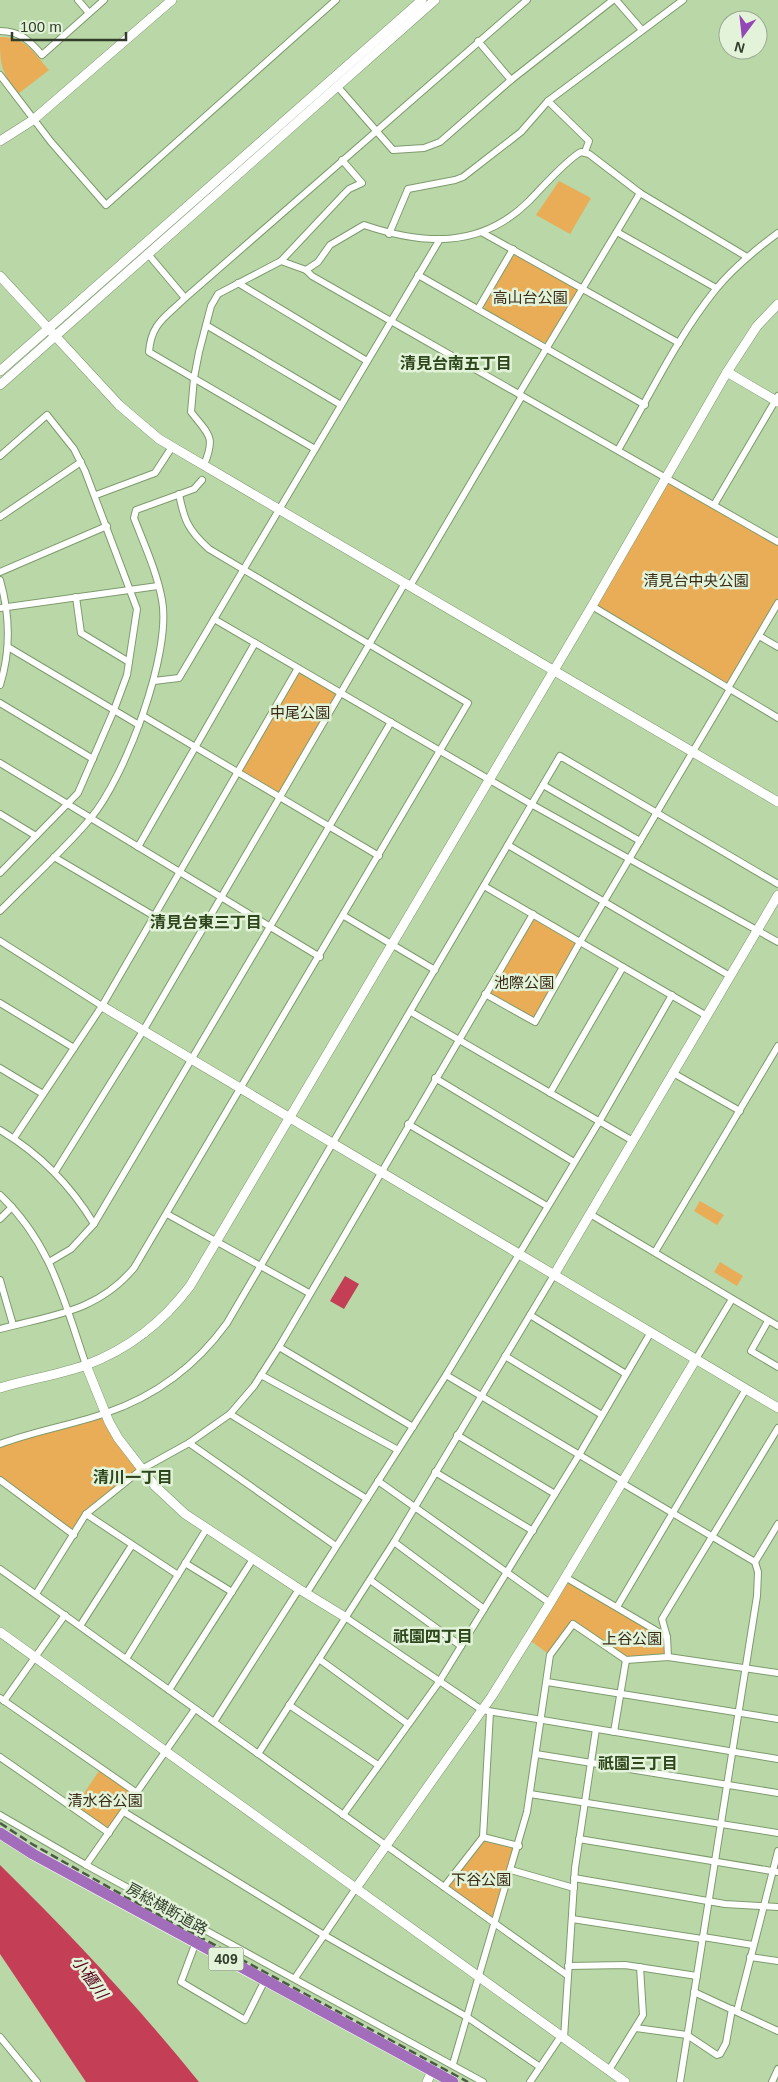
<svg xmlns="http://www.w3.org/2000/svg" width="778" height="2082" font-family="Arial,'Noto Sans JP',sans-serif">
  <rect width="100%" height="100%" fill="#b9d7a7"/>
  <g fill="#e9ad57">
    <path d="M0,37C25,36 34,53 49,70L18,94C1,70 0,66 0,37Z"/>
    <path d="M559,181L591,198L570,234L536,215Z"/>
    <path d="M514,255H520L577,287L578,293L548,342L543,343L486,311L484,305Z"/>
    <path d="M667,480L778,545V597L727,683L596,606Z"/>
    <path d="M298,668L340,693L279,797L237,772Z"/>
    <path d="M533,914L580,942L535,1022L485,994Z"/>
    <path d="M700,1201L724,1215L717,1225L694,1211Z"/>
    <path d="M720,1262L743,1276L737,1286L714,1272Z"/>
    <path d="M105,1414L142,1469L86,1514L74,1535L0,1477V1444Z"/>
    <path d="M565,1577L667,1637L668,1657L626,1660L573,1624L550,1655L528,1639Z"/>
    <path d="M101,1768L137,1793L109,1833L74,1808Z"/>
    <path d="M483,1837L519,1846L495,1923L444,1887Z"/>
  </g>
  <g fill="#c43e56">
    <path d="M345,1276L359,1284L344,1309L330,1301Z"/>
    <path d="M0,1865C70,1934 137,2005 199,2082H86L0,1954Z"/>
  </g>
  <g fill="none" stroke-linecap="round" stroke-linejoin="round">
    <defs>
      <g id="street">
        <path d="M78,0L89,13"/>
        <path d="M616,0L642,30"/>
        <path d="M0,31C20,31 30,41 42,55L104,0"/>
        <path d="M478,41L511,80"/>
        <path d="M0,75L51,142L106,205L336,0"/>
        <path d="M337,86L393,150L424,148L440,142L511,80L613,0"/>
        <path d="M548,101L589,141L585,152"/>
        <path d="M617,232L716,288"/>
        <path d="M483,233L679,343"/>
        <path d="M389,234L408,189L455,180L463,177L521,132L548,101L683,0"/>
        <path d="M148,254L185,298"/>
        <path d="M281,261L306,270L312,276L778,542"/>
        <path d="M306,270L318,262L330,245L364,225C423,245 480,249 528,202C541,189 567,159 581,152L589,154L640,193L747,257"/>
        <path d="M418,275L645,405"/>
        <path d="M238,283L367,361"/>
        <path d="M478,309L513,249"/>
        <path d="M206,325L341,405"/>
        <path d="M519,394L640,193"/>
        <path d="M315,449L149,352C151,323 166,317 185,298L527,0"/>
        <path d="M618,450C649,397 677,337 716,289C734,267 755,250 778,233"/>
        <path d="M0,456L47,415L74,449L85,471L137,609L127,675L114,710L78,793L0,873"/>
        <path d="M204,465C216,436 209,435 191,412L194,378L199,352L211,306L218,294L281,261L344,194L349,189L362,183L342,160"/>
        <path d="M96,495L155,473L172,447"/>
        <path d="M714,505L778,396"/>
        <path d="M0,517L81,462"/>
        <path d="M0,572L107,526"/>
        <path d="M0,580C10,615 11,650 0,685"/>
        <path d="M410,586L522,396"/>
        <path d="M76,597L81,633L129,662"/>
        <path d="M592,606L778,718"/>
        <path d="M0,608L158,586"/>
        <path d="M214,619L531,804L778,942"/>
        <path d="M759,636L778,647"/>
        <path d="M8,647L139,725"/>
        <path d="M154,681L179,678L440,239"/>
        <path d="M728,688L778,603"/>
        <path d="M0,703L93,759"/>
        <path d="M143,716L379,856"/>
        <path d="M0,763L320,957"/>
        <path d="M543,785L640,841"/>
        <path d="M0,814L36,836"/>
        <path d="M508,845L730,976"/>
        <path d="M138,847L255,643"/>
        <path d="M54,857L154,916"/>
        <path d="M484,886L707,1016"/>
        <path d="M0,911C30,880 63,851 90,819C125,778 172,653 162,600C157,572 144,544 134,518L136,510L194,489L202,480"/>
        <path d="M344,916L435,970"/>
        <path d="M0,941L102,1006"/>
        <path d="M485,994L535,1022L580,942L730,689"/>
        <path d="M0,1003L74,1048"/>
        <path d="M411,1012L633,1141"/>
        <path d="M0,1068L43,1094"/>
        <path d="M673,1073L740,1111"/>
        <path d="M435,1078L574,1162"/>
        <path d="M550,1093L623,967"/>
        <path d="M408,1124L547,1206"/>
        <path d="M0,1130C40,1154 70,1184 94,1224"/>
        <path d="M14,1138L102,1006L298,668"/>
        <path d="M55,1172L143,1031L405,583"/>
        <path d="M0,1195C51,1243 64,1301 86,1365"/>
        <path d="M167,1214L309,1293"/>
        <path d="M590,1214L778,1326"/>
        <path d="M0,1219L12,1207"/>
        <path d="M655,1252L778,1046"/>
        <path d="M49,1262L71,1249L94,1224L391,722"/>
        <path d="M0,1280L13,1325"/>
        <path d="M530,1315L626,1374"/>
        <path d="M768,1321L751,1351L778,1367"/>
        <path d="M0,1329C53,1315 97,1312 134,1268L468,703L209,549C188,530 184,520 179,494"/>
        <path d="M279,1347L413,1427"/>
        <path d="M505,1356L602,1415"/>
        <path d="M696,1359L732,1299"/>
        <path d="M261,1375L398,1450"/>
        <path d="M446,1375L623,1481"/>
        <path d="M230,1414L367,1499"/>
        <path d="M457,1435L555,1494"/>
        <path d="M189,1443L336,1546"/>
        <path d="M0,1444C35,1431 72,1425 106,1413C156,1396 196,1366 227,1323L560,756L778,884"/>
        <path d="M435,1472L533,1531"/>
        <path d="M0,1480L74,1535"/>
        <path d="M378,1481L550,1603"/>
        <path d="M622,1483L755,1562L758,1572L757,1596L680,2082"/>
        <path d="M86,1514L178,1575"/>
        <path d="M394,1542L484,1609"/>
        <path d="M755,1562L778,1524"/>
        <path d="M185,1563L232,1592"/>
        <path d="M0,1569L567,1975"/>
        <path d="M565,1577L667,1637"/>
        <path d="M370,1580L461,1646"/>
        <path d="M36,1594L86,1514L142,1469L189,1443L230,1414L254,1386L279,1347L533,914"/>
        <path d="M306,1594L446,1375L599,1122L672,995"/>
        <path d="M617,1607L746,1389"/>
        <path d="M345,1617L482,1710L778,1759"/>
        <path d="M80,1626L132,1545"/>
        <path d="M668,1657L667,1637L662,1619L778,1428"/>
        <path d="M126,1659L207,1528"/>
        <path d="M319,1659L408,1724"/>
        <path d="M547,1682L778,1719"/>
        <path d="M169,1690L253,1559"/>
        <path d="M0,1698L137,1793"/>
        <path d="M4,1701L65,1615"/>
        <path d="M289,1705L378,1765"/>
        <path d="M214,1722L299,1589"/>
        <path d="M614,1732L626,1660"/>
        <path d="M258,1754L394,1542L554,1275"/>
        <path d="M536,1754L778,1793"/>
        <path d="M0,1757L109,1833"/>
        <path d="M530,1794L778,1833"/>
        <path d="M124,1812L324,1935L467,2017L540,2067"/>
        <path d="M0,1815L86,1865L483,2082"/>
        <path d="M343,1815L439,1682L579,1455L651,1332"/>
        <path d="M483,1837L519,1846"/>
        <path d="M579,1839L778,1872"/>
        <path d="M86,1865L195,1709"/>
        <path d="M511,1870L574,1888"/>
        <path d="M574,1878L725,1904L778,1907"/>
        <path d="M444,1887L483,1837L490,1712"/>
        <path d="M572,1919L702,1939"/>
        <path d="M703,1937L753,1945"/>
        <path d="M196,1942L181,1982L245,2020L265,1980"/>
        <path d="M750,1957L778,1961"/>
        <path d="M568,1966L625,1965L697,1976"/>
        <path d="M295,1978L356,1888"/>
        <path d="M694,1992L778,2031"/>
        <path d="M737,2011L778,1851"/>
        <path d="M636,2028L687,2035L717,2055L720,2054L726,2043L732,2009"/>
        <path d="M0,2037L37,2082"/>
        <path d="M564,2038L575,1868L596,1729"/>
        <path d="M453,2064L527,1812L550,1655L573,1624L626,1660L668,1657L778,1673"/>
        <path d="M609,2070L643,2015L640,1967"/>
        <path d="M530,2082L561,2036"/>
        <path d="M772,2082L778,2069"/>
      </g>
      <g id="secondary">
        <path d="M0,141L33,120L172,0"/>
        <path d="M0,276L119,405L159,439L778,802"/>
        <path d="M0,371L422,0"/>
        <path d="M727,372L778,402"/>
        <path d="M0,385L435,0"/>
        <path d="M102,1006L778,1408"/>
        <path d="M554,1275L778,895"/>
        <path d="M86,1365L109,1422L118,1438L155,1486L185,1514L299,1589L345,1617"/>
        <path d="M0,1388C28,1379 59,1375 86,1365C129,1349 163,1322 190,1286L592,606L727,372L757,326L778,304"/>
        <path d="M0,1632L625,2082"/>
        <path d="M356,1888L492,1696L550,1603L696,1359"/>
        <path d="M427,2082L432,2071"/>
      </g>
      <path id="highway" d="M0,1833L33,1854L453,2082"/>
    </defs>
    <use href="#street" stroke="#7e9b6d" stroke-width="8"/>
    <use href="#secondary" stroke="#7e9b6d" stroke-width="10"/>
    <use href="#highway" stroke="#fff" stroke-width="12"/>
    <use href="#street" stroke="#fff" stroke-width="6"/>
    <use href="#secondary" stroke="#fff" stroke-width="9"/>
    <use href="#highway" stroke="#a26ebb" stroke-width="11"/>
    <path stroke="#4b5a42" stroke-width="2.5" stroke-dasharray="8 4" stroke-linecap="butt" d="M0,1823L32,1844L126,1897L468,2082"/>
  </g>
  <g text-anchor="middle" stroke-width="5" stroke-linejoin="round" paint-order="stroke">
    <rect fill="#e3f3da" stroke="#66745f" stroke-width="1" x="208.5" y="1947.5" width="35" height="23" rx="4"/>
    <g font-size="14" font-weight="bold" fill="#313d2a">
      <text x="226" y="1964">409</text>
    </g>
    <g font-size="15" fill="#392a15" stroke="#e3f3da">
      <text x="530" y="303">高山台公園</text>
      <text x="696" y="586">清見台中央公園</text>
      <text x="300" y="718">中尾公園</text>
      <text x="524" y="988">池際公園</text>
      <text x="632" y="1644">上谷公園</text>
      <text x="105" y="1806">清水谷公園</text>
      <text x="481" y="1885">下谷公園</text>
    </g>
    <g font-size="15" fill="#313d2a" stroke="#e3f3da">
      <text transform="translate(167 1909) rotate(29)" y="5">房総横断道路</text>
    </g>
    <g font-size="16" font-weight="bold" fill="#2d461c" stroke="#e3f3da">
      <text x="456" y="369">清見台南五丁目</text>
      <text x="206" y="928">清見台東三丁目</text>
      <text x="133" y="1483">清川一丁目</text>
      <text x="433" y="1642">祇園四丁目</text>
      <text x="638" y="1769">祇園三丁目</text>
    </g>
    <g font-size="16" font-style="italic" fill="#59001a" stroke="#e3f3da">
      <text transform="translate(90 1977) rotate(54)" y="6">小櫃川</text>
    </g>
  </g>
  <g transform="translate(743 35) rotate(195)"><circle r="24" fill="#e3f3da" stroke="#9caa94"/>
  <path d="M0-4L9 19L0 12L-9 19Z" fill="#9446b7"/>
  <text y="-8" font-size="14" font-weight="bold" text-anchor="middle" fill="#313d2a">N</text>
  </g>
  <path d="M12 32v8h114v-8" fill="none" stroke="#313d2a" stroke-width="2.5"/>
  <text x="20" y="32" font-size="15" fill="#313d2a" stroke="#e3f3da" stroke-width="4" paint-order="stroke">100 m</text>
</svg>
